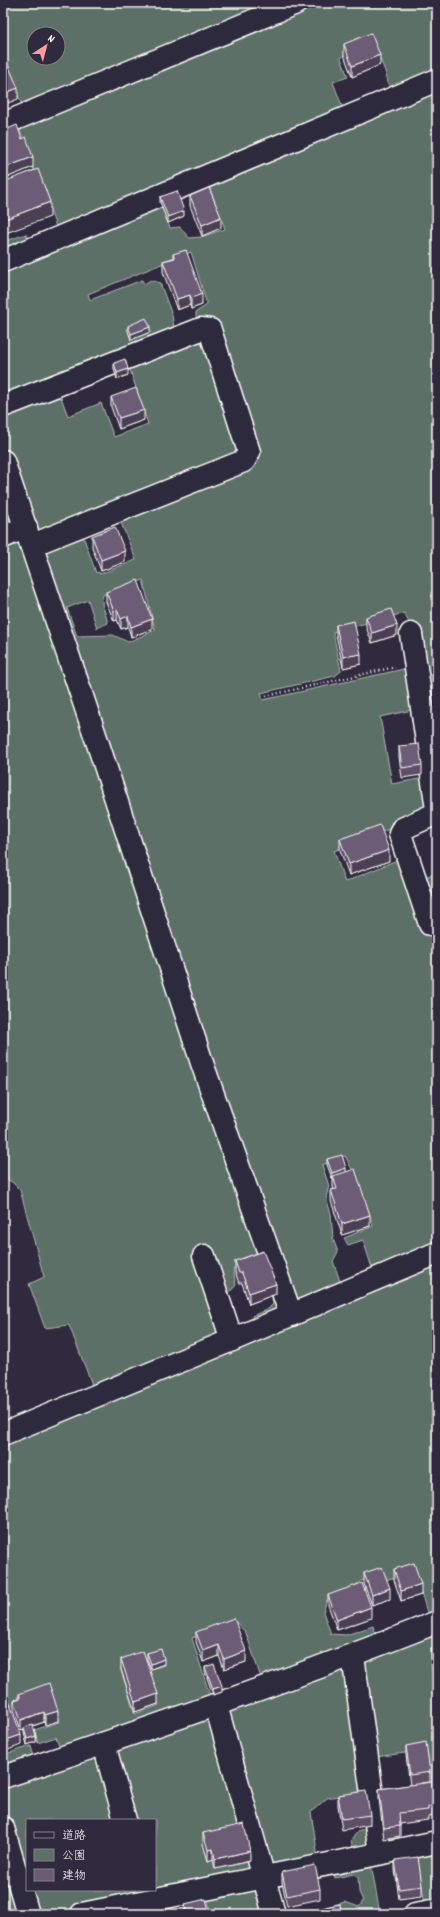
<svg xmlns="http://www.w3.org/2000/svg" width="440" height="1917" font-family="Dekko,'Klee One',sans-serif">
  <rect width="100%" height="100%" fill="#2f2a3d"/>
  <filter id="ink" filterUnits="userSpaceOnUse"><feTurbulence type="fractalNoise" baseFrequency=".025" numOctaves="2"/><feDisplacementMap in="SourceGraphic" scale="8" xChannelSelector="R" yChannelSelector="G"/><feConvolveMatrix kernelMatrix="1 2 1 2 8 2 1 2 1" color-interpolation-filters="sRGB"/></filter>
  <g filter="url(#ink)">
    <g fill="#5d6f67" stroke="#aeb7b3" fill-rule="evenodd">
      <path d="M3,3H437V773L413,630L404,613L333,632L341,671L335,676L261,693L263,700L404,669L411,672L417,709L380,717L392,784L429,777L434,804L430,810L395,824L392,828L334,851L345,882L397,860L404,863L428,934L437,931V1616L429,1619L415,1572L385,1580L383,1574L361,1581L353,1587L327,1600L323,1612L331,1634L346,1635L373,1626L377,1637L374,1640L358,1646L353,1645L338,1652L347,1665L437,1625V1814L427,1750L375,1757L364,1763L365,1791L327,1798L311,1812L318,1858L64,1914H32L3,1817V1772L160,1721L175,1724L200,1716H206L212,1721L219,1740L223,1737L215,1711L218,1701L258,1685L261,1678L246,1633L236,1622L192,1638L211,1699L60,1748L56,1737L38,1743L34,1730L59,1722L50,1693L3,1709V1443L96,1404L91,1382L69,1325L45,1328L29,1284L44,1277L20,1190L12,1182L3,1177V265L159,201L170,228L180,227L189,238L201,237L225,229L204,172L58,232L38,178L3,191V183L34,170L18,125L175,61L173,55L28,112L24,110L3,59ZM34,34H58V58H34ZM373,40L386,74L390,91L343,109L333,82L348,77L341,58L350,49ZM191,252L207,305L196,312V334L136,358L128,364L148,424L114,437L101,403L68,416L59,392L31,403L33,390L167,332L174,327L172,315L160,283L151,280L144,284L142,280L90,300L88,294ZM115,508L136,560L100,574L99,572L96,573L79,524ZM143,580L155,630L128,642L113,635L77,636L67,608L88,600L97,628L108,623L102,603L103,595ZM345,1156L355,1175L373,1226L344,1238L348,1245L363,1240L373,1271L386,1266L390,1279L206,1354L203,1344L225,1335L198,1254L206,1251L232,1331L237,1330L228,1300L229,1293L236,1285L233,1269L266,1259L242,1188L249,1185L291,1301L299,1304L342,1287L333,1261L338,1252L333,1239L331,1214L326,1197L329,1186L322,1165ZM161,1655L164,1665L151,1669L147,1659ZM143,1658L159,1705L135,1714L120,1668ZM27,1820H155V1890H27Z"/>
      <path d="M26,234L29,244L3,254V242Z"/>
      <path d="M437,873V915L421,878Z"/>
      <path d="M278,1296L282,1307L253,1322L252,1316L268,1309L273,1304L272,1298Z"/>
      <path d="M31,1746L34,1758L3,1768V1755Z"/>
      <path d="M371,1829V1847L354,1853L351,1840L359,1830Z"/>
      <path d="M437,1849V1903L425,1905L417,1853Z"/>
      <path d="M371,1864L380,1914H342L341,1910L325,1914H297L345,1902L359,1907L363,1901L359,1892L358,1877L354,1874L335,1878L333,1872Z"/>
      <path d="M5,1867L21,1914H3V1868Z"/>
      <path d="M258,1884L268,1914H211L206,1893Z"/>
    </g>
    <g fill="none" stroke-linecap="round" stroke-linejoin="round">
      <defs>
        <g id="minor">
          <path d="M3,124L296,3"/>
          <path d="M3,261L437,80"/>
          <path d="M3,406L201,329L210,330L249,452L244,461L32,545"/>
          <path d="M3,461L98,744L203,1066L291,1315"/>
          <path d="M3,537L26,527"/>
          <path d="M411,634L437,809"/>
          <path d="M437,813L402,829L400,834L430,924L437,925"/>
          <path d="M204,1256L232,1340"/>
          <path d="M3,1434L232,1340L437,1253"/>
          <path d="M353,1656L380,1853"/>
          <path d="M216,1705L274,1914"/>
          <path d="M104,1744L125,1820"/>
          <path d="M3,1777C149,1729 294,1679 437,1622"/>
          <path d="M3,1828L28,1914"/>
          <path d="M82,1914L437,1842"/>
          <path d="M415,1914L437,1910"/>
        </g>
      </defs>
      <use href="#minor" stroke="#fff" stroke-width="25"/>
      <path stroke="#fff" stroke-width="2.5" stroke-dasharray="1 3" stroke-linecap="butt" d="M266,696L395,667"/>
      <use href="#minor" stroke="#2f2a3d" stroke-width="22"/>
    </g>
    <g fill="#5d4e65" stroke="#fff">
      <path d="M344,44L380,65L352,77L344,55Z"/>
      <path d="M3,131L33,167L6,178L3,168Z"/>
      <path d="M190,196L221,228L202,236L190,206Z"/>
      <path d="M160,197L184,216L168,223L160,202Z"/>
      <path d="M173,254L202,305L191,309L190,305L177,310L163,272V261L173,258Z"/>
      <path d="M128,326L150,332L131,340L128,331Z"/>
      <path d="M114,363L128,375L117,379L114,369Z"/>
      <path d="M111,397L144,420L119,429L111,407Z"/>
      <path d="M92,536L125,562L101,571L92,547Z"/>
      <path d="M106,592L152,629L131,637L128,627L121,629L117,620L114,621L106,602Z"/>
      <path d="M366,617L397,635L372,643L366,627Z"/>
      <path d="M336,625L361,664L343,668L336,635Z"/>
      <path d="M399,746L422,765V775L402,778L399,757Z"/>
      <path d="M340,839L389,861L349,875L340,850Z"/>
      <path d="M327,1159L346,1172L370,1226L342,1235L331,1201V1190H334L333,1187V1178H332L327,1165Z"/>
      <path d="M235,1261L276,1294L249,1304L242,1283H239L235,1272Z"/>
      <path d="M394,1569L421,1595L401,1601L394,1580Z"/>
      <path d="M364,1573L390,1599L372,1605L364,1584Z"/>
      <path d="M328,1595L371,1618L337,1630L328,1605Z"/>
      <path d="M196,1632L246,1662L224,1669L219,1656L203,1662L196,1642Z"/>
      <path d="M437,1647V1700H435L431,1658V1648Z"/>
      <path d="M147,1653L164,1664L151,1669L147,1659Z"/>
      <path d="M121,1659L158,1704L135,1712L121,1669Z"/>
      <path d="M205,1667L222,1692L213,1695L205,1672Z"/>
      <path d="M19,1694L58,1721L45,1725L44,1722L33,1726L36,1742L27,1745L24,1733V1729L21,1730L14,1710V1700L19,1698Z"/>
      <path d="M406,1746L430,1772V1782L421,1783L435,1806V1816L428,1817V1820L400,1824V1836L384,1839L379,1799V1789L410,1785L406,1756Z"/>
      <path d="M338,1795L370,1815V1825L342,1830L338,1806Z"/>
      <path d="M203,1833L250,1861L215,1869L213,1859L208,1861L203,1844Z"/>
      <path d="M395,1860L422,1886V1896L399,1899L395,1870Z"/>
      <path d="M282,1872L320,1889V1899L287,1906L282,1882Z"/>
      <path d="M185,1904L210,1914H185Z"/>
    </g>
    <g fill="#4c4052" stroke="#fff">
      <path d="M380,55V65L352,77V66Z"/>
      <path d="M18,88V99L3,105V94Z"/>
      <path d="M33,157V167L6,178V167Z"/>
      <path d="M50,202V217L3,234V220Z"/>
      <path d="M184,211V216L168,223V217Z"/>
      <path d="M221,217V228L202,236V225Z"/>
      <path d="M202,294V305L191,309V298Z"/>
      <path d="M190,295V305L177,310V299Z"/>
      <path d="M150,327V332L131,340V334Z"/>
      <path d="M128,369V375L117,379V373Z"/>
      <path d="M144,410V420L119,429V418Z"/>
      <path d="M125,551V562L101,571V560Z"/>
      <path d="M117,610V620L114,621V611Z"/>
      <path d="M128,616V627L121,629V619Z"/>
      <path d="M152,619V629L131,637V627Z"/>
      <path d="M397,625V635L372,643V633Z"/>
      <path d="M361,654V664L343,668V657Z"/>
      <path d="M389,850V861L349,875V864Z"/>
      <path d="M346,1168V1174L333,1176V1178H332V1173Z"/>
      <path d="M370,1215V1226L342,1235V1224Z"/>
      <path d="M276,1284V1294L249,1304V1293Z"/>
      <path d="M421,1584V1595L401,1601V1591Z"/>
      <path d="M390,1588V1599L372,1605V1595Z"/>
      <path d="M371,1607V1618L337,1630V1620Z"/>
      <path d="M219,1645V1656L203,1662V1651Z"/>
      <path d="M246,1651V1662L224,1669V1659Z"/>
      <path d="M164,1659V1664L151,1669V1664Z"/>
      <path d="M222,1686V1692L213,1695V1689Z"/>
      <path d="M158,1694V1704L135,1712V1702Z"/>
      <path d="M58,1711V1721L45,1725V1715Z"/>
      <path d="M44,1712V1722L21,1730V1720Z"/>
      <path d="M21,1735V1745L3,1752V1741Z"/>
      <path d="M36,1736V1742L27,1745V1739Z"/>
      <path d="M213,1849V1859L208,1861V1850Z"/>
      <path d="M250,1851V1861L215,1869V1859Z"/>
    </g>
    <g fill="#6c5b75" stroke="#fff">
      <path d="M371,33L380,55L352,66L344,44Z"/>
      <path d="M3,53L18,88L3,94Z"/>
      <path d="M17,125L22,139L26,137L33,157L6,167L3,158V131Z"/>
      <path d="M38,169L50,202L3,220V182Z"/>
      <path d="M209,188L221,217L202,225L190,196Z"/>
      <path d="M177,191L184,211L168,217L160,197Z"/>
      <path d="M186,250L202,294L191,298L190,295L177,299L163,261L175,258L173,254Z"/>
      <path d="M146,318L150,327L131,334L128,326Z"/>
      <path d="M125,359L128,369L117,373L114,363Z"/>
      <path d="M136,388L144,410L119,418L111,397Z"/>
      <path d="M115,527L125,551L101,560L92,536Z"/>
      <path d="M138,580L152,619L131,627L128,616L121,619L117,610L114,611L106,592Z"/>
      <path d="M391,609L397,625L372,633L366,617Z"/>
      <path d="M354,621L361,654L343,657L336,625Z"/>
      <path d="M419,744L422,765L402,768L399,746Z"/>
      <path d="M380,825L389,850L349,864L340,839Z"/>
      <path d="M342,1155L346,1168L332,1173L327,1159Z"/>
      <path d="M355,1169L370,1215L342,1224L331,1190L337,1189L333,1176Z"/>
      <path d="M263,1251L276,1284L249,1293L242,1273H239L235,1261Z"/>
      <path d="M414,1563L421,1584L401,1591L394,1569Z"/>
      <path d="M382,1567L390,1588L372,1595L364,1573Z"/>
      <path d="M362,1583L371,1607L337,1620L328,1595Z"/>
      <path d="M234,1618L246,1651L224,1659L219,1645L203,1651L196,1632Z"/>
      <path d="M437,1647V1690H435L431,1648Z"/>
      <path d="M161,1649L164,1659L151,1664L147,1653Z"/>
      <path d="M143,1651L158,1694L135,1702L121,1659Z"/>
      <path d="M214,1664L222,1686L213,1689L205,1667Z"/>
      <path d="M49,1683L58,1711L45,1715L44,1712L21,1720L14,1700L21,1698L19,1694Z"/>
      <path d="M9,1701L21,1735L3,1741V1703Z"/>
      <path d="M33,1725L36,1736L27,1739L24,1728Z"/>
      <path d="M426,1742L430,1772L410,1775L406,1746Z"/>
      <path d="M432,1782L435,1806L428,1807V1810L399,1813L400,1826L384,1828L379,1789Z"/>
      <path d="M366,1791L370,1815L342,1819L338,1795Z"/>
      <path d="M244,1824L250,1851L215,1859L213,1849L208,1850L203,1833Z"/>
      <path d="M418,1857L422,1886L399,1889L395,1860Z"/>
      <path d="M315,1865L320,1889L287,1896L282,1872Z"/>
      <path d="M206,1899L210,1914H187L185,1904Z"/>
      <path d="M340,1904L341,1914H328L326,1907Z"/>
      <path d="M437,1906V1914H434L433,1907Z"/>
      <path d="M417,1911L418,1914H402Z"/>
    </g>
  </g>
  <rect width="440" height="1917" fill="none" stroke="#2f2a3d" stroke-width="16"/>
  <rect x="8" y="8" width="424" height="1901" fill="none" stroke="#fff" stroke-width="1.5" filter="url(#ink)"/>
  <rect x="26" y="1819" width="130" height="72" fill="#2f2a3d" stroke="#827f8b"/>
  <rect x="34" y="1832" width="20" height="6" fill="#2f2a3d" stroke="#827f8b"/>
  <text x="62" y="1839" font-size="12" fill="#ffffff">道路</text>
  <rect x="34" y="1849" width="20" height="12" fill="#5d6f67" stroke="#827f8b"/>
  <text x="62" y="1859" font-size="12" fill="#ffffff">公園</text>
  <rect x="34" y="1869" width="20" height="12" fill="#6c5b75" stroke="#827f8b"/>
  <text x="62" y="1879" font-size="12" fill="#ffffff">建物</text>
  <g transform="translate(46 46) rotate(36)"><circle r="19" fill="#2f2a3d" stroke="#827f8b"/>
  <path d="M0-3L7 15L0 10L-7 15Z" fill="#ff9aa2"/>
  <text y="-6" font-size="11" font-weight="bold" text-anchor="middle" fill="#ffffff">N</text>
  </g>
</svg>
